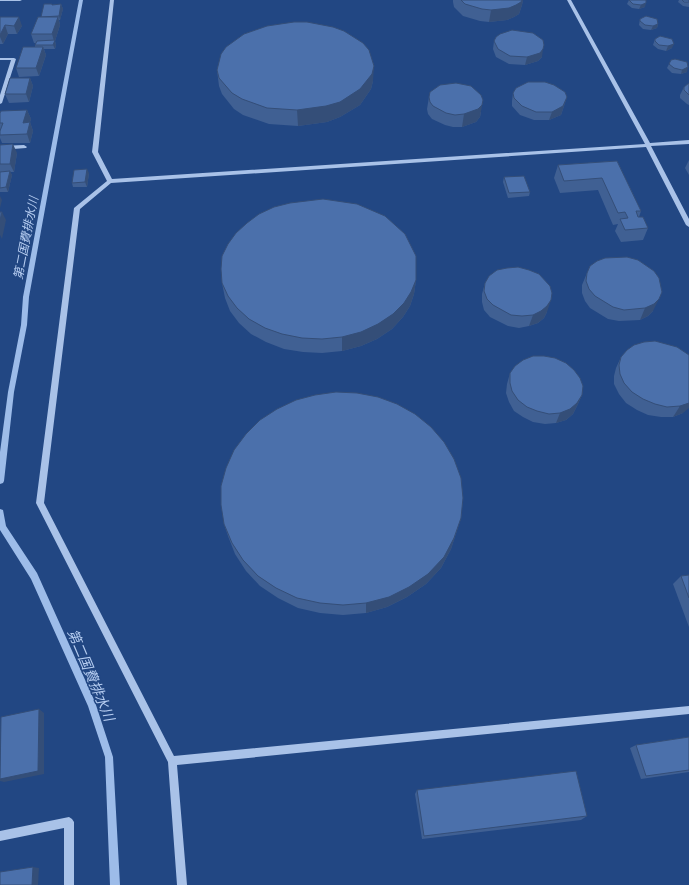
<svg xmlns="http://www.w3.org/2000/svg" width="689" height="885" font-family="Commissioner,'Noto Sans JP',sans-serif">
  <rect width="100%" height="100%" fill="#224783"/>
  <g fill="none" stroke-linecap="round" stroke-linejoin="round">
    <g fill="#9dbce9" fill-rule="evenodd">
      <path d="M79,0H83L29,297L27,325L14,392L4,481L3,483L0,484V452L8,392L21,325L23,297Z"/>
      <path d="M0,509L3,510L6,526L37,573L95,702L113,757L120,885H110L105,757L88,706L31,579L0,530Z"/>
    </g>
    <g fill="#a9c2e8" fill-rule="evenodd">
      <path d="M0,0H22L20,1H0Z"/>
      <path d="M110,0H114L98,152L112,179L645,144L567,0H571L650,143L689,140V144L651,146L689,219V227L686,225L646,147L111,183L80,209L44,503L174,756L689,706V714L177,765L187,885H177L168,762L36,503L74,208L107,181L92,152Z"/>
      <path d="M0,58H14L16,59L2,103L0,104V95L11,60H0Z"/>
      <path d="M24,145L27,147L26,148L0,150V146Z"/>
      <path d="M69,817L72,819L74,822V885H64V828L0,841V831Z"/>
    </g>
  </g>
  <g fill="#406093">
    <path d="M453,0H523L522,5L519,14L514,17L507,20L489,22L480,21L463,16L454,7L453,2Z"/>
    <path d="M629,0L645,7L639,9L632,8L627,4Z"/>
    <path d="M679,0H689V7L683,6L678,2Z"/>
    <path d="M52,4V5L61,4L63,9L60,20H59L60,25L55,41L56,45L55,49H44L46,55L39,76L19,77L16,68L35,47V45L36,43H34L31,34L41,17Z"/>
    <path d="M0,17L22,26L17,34H8L3,44H0Z"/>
    <path d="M640,19L658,24L657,28L651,30L643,29L639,25Z"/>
    <path d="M655,39L672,48L666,51L658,49L653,45Z"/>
    <path d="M494,41L542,57L538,61L525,65L509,64L496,57L493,49Z"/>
    <path d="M669,64L687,72L681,74L672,73L667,68Z"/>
    <path d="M217,70L373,81L371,89L360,105L340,117L327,122L298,126L269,124L243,115L234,109L222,94L219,86Z"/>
    <path d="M30,78L33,86L29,102L9,103L5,94Z"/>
    <path d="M689,83V105L687,104L680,98V95L684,87Z"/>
    <path d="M513,93L567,97L561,115L549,120H534L520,115L512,106V101Z"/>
    <path d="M429,97L481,112L480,117L476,122L462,127H453L445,125L432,119L428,114L427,109Z"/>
    <path d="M27,110L31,119L30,122L33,131L30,143H2L0,138V113Z"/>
    <path d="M0,145L17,153L14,172H10L12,175L8,192H0Z"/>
    <path d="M689,160V175L685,168Z"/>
    <path d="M617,161L641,211L639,217L648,228L643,240L621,242L615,231L618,224L613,225L598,190L560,193L554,178L558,165Z"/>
    <path d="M89,173L87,187H73L72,183Z"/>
    <path d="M504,177L530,192L529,196L508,198L503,182Z"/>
    <path d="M587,273L653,311L648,316L640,320L619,321L608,319L590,308L585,301L582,293V285Z"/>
    <path d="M416,280L414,294L410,306L403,317L392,329L377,339L361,346L342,351L322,353L303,352L284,349L266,342L251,334L239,323L230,311L225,298L222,283Z"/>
    <path d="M485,283L547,312L544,318L538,323L529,326L519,328L508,326L490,317L484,310L482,302V294Z"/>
    <path d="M644,342L683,413L673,417H661L648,415L637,410L626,403L619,394L614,384V376L616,368L621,357Z"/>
    <path d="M510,373L582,395L577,406L573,414L566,420L556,423L545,424L533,422L523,417L514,411L509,402L506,393L507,384Z"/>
    <path d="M461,518L451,549L441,568L426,584L407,597L387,607L366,613L343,615L320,613L298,608L278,598L260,586L246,571L235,554L228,536L224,524Z"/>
    <path d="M689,575V627L673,584L681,576Z"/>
    <path d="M689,737V772L641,779L630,748L636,745Z"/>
    <path d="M417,790L587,816L581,820L422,839L415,794Z"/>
  </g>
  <g fill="#344e78">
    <path d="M522,0H523L522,5L519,14L514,17L507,20L489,22L491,10Z"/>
    <path d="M646,3L645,7L639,9L641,5Z"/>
    <path d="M61,4L63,9L60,20L59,16Z"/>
    <path d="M19,17L22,26L17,34L14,26Z"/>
    <path d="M58,17L60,25L55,41L56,45L55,49L53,45L54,41L52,34Z"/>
    <path d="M658,24L657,28L651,30L653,26Z"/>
    <path d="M5,25L8,34L3,44L0,37V35Z"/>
    <path d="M674,44L672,48L666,51L668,46Z"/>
    <path d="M43,47L46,55L39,76L36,68Z"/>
    <path d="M543,49L542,57L538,61L525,65L527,57Z"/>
    <path d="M374,66L373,81L371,89L360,105L340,117L327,122L298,126L297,110Z"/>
    <path d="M688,67L687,72L681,74L682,70Z"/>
    <path d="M30,78L33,86L29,102L26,94Z"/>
    <path d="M567,97L561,115L549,120L552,112Z"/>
    <path d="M483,100L480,117L476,122L462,127L464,114Z"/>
    <path d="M27,110L31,119L27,131L23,123Z"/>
    <path d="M30,122L33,131L30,143L27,134Z"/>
    <path d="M13,144L17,153L14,172L10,164Z"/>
    <path d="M87,169L89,173L87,187L85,182Z"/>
    <path d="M10,171L12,175L8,192L6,187Z"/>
    <path d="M0,196L2,200L0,208Z"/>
    <path d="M2,212L6,220L2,239L0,235V220Z"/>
    <path d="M416,280L414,294L410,306L403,317L392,329L377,339L361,346L342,351V337Z"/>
    <path d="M659,299L653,311L648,316L640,320L645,308Z"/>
    <path d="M551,300L547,312L544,318L538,323L529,326L533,315Z"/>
    <path d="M582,395L577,406L573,414L566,420L556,423L560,413Z"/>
    <path d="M689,403V408L683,413L673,417L680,406Z"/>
    <path d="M461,518L451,549L441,568L426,584L407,597L387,607L366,613V603Z"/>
    <path d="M39,709L44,713V774L4,782L0,781V779Z"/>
    <path d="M33,867L39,868L38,885H32Z"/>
  </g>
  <g fill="#4b70ab" stroke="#344e78">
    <path d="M461,0H522L521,2L516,5L509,8L491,10L482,9L465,4Z"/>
    <path d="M629,0H646V3L641,5L633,4Z"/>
    <path d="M682,0H689V2H684Z"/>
    <path d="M44,4H52V5L61,4L59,16L41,17Z"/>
    <path d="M646,16L657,19L658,24L653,26L645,25L640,21V19Z"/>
    <path d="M0,17H19L14,26L5,25L0,35Z"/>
    <path d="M38,17H58L52,34H31Z"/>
    <path d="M294,22H307L333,27L344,31L363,43L369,50L374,66L372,74L360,89L340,102L326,106L297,110L267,108L242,99L232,93L219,78L217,70L221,54L226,47L244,34L267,26Z"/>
    <path d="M512,30L533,33L543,40L544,45L543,49L540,53L527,57L510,56L498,49L494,41L496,37L500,34Z"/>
    <path d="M660,36L672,39L674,44L668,46L659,45L655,41V39Z"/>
    <path d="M55,40L53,45H35L37,41Z"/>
    <path d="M23,47H43L36,68H16Z"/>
    <path d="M675,59L687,62L688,67L682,70L674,68L669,64L671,60Z"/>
    <path d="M10,78H30L26,94H5Z"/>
    <path d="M528,82H545L554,85L565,92L567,97L563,106L552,112H536L522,106L514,98L513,93L516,88Z"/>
    <path d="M456,83L471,86L481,95L483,100L482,105L478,109L464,114L455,115L446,113L433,106L430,102L429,97L430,92L440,85Z"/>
    <path d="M689,83V95L684,90V87Z"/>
    <path d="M27,110L23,123L30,122L27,134L0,135V131L3,123H0V113L1,111Z"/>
    <path d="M13,144L10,164H0V145Z"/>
    <path d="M617,161L641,211H636L638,217H643L648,228L625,230L620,219L628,218L625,212L618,213L602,178L564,181L558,165Z"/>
    <path d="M87,169L85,182L72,183L74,170Z"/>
    <path d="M10,171L6,187L0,188V172Z"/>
    <path d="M524,176L530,192L509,193L504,177Z"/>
    <path d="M323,199L357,204L385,216L405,234L416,256V280L411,292L404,303L393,314L378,324L361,332L342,337L322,339L302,338L282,334L265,328L249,319L237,308L228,296L222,283L221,269L222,256L228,244L236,233L247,223L259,214L274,207L290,203Z"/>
    <path d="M0,212H2L0,220Z"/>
    <path d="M627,257L638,260L654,271L659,278L662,292L659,299L654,304L645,308L624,310L613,307L595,296L589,289L586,281L587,273L590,266L597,261L605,258Z"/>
    <path d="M518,267L529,270L539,274L550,286L552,293L551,300L547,306L541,311L533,315L522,316L511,315L493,305L487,299L484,291L485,283L489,276L497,270L507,268Z"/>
    <path d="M655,341L677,347L689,355V403L680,406L667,407L655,404L643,399L632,392L624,383L620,374L619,365L621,357L627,350L634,345L644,342Z"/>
    <path d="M533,356H544L555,358L566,363L574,370L580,378L583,386L582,395L577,403L570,409L560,413L549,414L537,411L527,407L518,400L512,391L510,383V373L515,366L523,360Z"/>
    <path d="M336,392L357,393L378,397L397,404L415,414L431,427L444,442L454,459L461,478L463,498L461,518L454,538L444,557L428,574L409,587L389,597L366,603L343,605L320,603L297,598L276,588L258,576L243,560L232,543L224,524L221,505V486L226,468L234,450L246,434L260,420L277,409L296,400L315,395Z"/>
    <path d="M689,575V598L681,576Z"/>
    <path d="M39,709L38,771L0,779L1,717Z"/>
    <path d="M689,737V770L646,776L636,745Z"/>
    <path d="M576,771L587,816L424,836L417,790Z"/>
    <path d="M33,867L32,885H0V872Z"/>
  </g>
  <g text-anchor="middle" stroke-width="3" stroke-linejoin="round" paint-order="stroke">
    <g font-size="12" font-style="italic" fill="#b5ccf0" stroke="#224783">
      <text transform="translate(26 238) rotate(-79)" y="4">第二国費排水川</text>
    </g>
    <g font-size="14" font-style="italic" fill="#b5ccf0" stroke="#224783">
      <text transform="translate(91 675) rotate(67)" y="5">第二国費排水川</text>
    </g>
  </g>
</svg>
